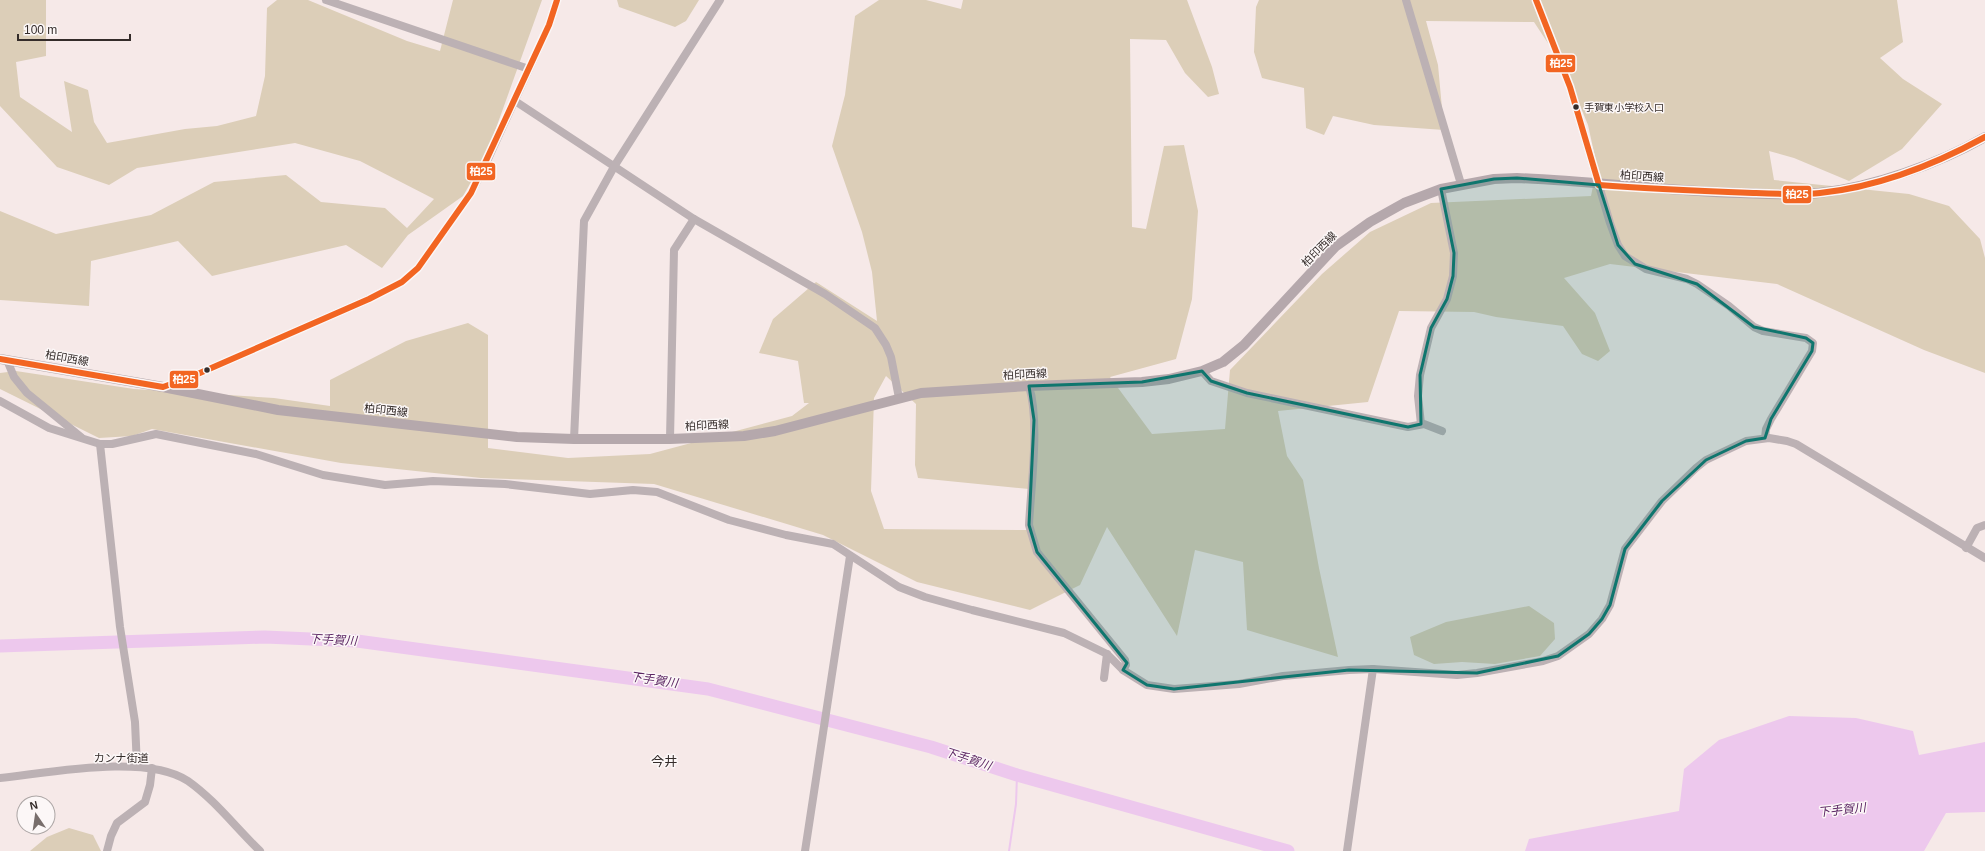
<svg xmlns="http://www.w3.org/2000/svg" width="1985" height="851" font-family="Helvetica,'Noto Sans JP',sans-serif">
  <rect width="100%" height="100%" fill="#f6e9e8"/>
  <g fill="#dcceb8" fill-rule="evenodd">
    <path d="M0,0H46V56L16,62L20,97L72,132L64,81L88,90L94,122L107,143L185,129L217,126L256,116L265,76L267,8L277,0H308L407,41L440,51L453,0H542L486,156L463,196L408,235L382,268L346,245L212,276L178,241L91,261L89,306L0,300V211L56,234L151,215L214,182L286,175L321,202L385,208L407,228L434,199L360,161L295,143L137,168L109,185L57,167L0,106Z"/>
    <path d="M617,0H699L686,21L675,27L619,7Z"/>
    <path d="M879,0H926L961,9L963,0H1187L1212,67L1219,94L1208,97L1185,73L1166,40L1130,39L1132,227L1146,229L1164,146L1184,145L1198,211L1192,299L1176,359L1110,377L1152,434L1225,429L1230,370L1322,274L1370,232L1431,203L1591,196L1597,166L1588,125L1565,69L1534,22L1426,21L1438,65L1444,130L1374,125L1333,116L1324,135L1306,128L1304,88L1262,78L1254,52L1256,7L1259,0H1897L1903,42L1880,58L1903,79L1942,104L1902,149L1849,181L1794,158L1769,151L1774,180L1909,194L1949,206L1980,239L1985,258V373L1924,350L1777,284L1610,264L1564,278L1595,313L1610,351L1598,361L1582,354L1563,326L1496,317L1474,312L1399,311L1368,402L1278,411L1287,456L1303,480L1319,568L1338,657L1247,630L1243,562L1195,550L1177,636L1107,527L1080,585L1030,610L917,582L823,535L654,484L481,478L341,463L152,429L132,436L99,438L0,389V373L16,371L134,389L274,398L330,406V380L406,341L468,323L488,335V448L568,458L650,454L792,416L809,403H804L798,361L759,353L773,319L816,282L877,321L872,272L862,232L832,146L845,95L855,16ZM886,376L916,404L915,465L918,478L1029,489L1033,530L884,529L871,491L874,398Z"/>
    <path d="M1529,606L1554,623L1555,639L1540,656L1495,664L1462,662L1434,664L1414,655L1410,637L1446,622Z"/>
    <path d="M69,828L93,835L101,851H30L47,837Z"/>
  </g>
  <path fill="#edc8ed" d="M1789,716L1856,718L1913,731L1919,755L1985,742V812L1946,813L1924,851H1525L1529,839L1679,811L1684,769L1719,740Z"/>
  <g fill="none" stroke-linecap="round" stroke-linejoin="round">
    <path stroke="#edc8ed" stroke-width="2" d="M1009,851L1016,804L1017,775"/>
    <path stroke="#edc8ed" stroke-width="13" d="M0,646L265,637L357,641L708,689L931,747L1017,775L1288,851"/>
    <g stroke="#bcb1b4" stroke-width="8">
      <path d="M326,0L529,69"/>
      <path d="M1406,0L1461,184"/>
      <path d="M1536,0L1570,87L1610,223L1618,245L1625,256L1646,269L1687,279L1697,284L1729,306L1754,327L1763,331L1806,338L1813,343L1812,351L1771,419L1766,429L1765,438"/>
      <path d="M515,101L694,219L825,294L875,328L886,345L891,357L899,398"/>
      <path d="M7,360L14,377L27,393L81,437"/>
      <path d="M1202,371L1211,381L1247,393L1408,427L1424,424L1442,431"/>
      <path d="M1029,386C1040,422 1031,485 1029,525L1037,552L1125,660L1126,665L1123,670"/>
      <path d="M163,387L193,376L369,299L402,282L418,268L471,193L483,170L549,25L557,0"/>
      <path d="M0,401L49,428L100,444H112L156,434L256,454L323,475L385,485L433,481L505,484L590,494L633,490L657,492L729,520L786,535L833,544L899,587L925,597L972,610L1064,633L1107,654L1123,670L1147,685L1174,689L1239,684L1283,676L1349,670L1373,669L1457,675L1477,673L1543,661L1558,656L1589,634L1602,619L1610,605L1625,549L1662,501L1696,468L1706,460L1746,441L1769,438L1787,441L1796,444L1985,558"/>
      <path d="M1421,424L1418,396L1420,375L1431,328L1447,299L1453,276L1454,253L1441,189"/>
      <path d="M574,439L584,221L615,165L720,0"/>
      <path d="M670,439L674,250L694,219"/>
      <path d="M100,444L120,627L135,722L137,767"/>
      <path d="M1966,548L1977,528L1985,525"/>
      <path d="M1104,678L1107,654"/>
      <path d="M0,778C48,773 147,753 188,781C215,800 236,828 260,851"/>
      <path d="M107,851L111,836L117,823L145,802L150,785L152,768"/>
      <path d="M805,851L850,556"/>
      <path d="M1347,851L1373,669"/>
    </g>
    <path stroke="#b5a8ac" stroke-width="10" d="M0,359L163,387L278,410L517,437L574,439H670L744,436L775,431L921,393L1029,386L1142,382L1169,379L1202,371L1223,362L1244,345L1335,247L1370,222L1404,203L1441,189L1494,179L1517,178C1592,181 1666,191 1741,193C1767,194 1794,196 1819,193C1873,187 1938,164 1985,137"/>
    <defs>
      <g id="bus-1">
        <path d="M1536,0L1570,87L1599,185"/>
        <path d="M1599,185C1651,189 1704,191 1756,193C1777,194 1799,195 1820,193C1878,187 1934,165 1985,137"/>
        <path d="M0,359L163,387L193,376L369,299L402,282L418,268L471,193L549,25L557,0"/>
      </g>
    </defs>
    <use href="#bus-1" stroke="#fcf7f7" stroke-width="9"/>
    <use href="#bus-1" stroke="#f26522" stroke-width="6"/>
  </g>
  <path fill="#0f766e" fill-opacity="0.2" stroke="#0f766e" stroke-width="3" stroke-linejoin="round" d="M1517,178L1599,185L1618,245L1635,264L1697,284L1754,327L1806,338L1813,343L1812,351L1771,419L1765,438L1746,441L1706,460L1662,501L1625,549L1610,605L1602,619L1589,634L1558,656L1477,673L1349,670L1174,689L1147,685L1123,670L1127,663L1037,552L1029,525L1034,420L1029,386L1142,382L1202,371L1211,381L1247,393L1408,427L1421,424L1420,375L1431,328L1447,299L1453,276L1454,253L1441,189L1494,179Z"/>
  <g fill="#342c2a" stroke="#fcf7f7" stroke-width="1.5">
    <circle cx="1576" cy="107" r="3.5"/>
    <circle cx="207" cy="370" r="3.5"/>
  </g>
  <g text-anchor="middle" stroke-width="3" stroke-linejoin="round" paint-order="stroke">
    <g font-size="10" fill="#342c2a" stroke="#fcf7f7" text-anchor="start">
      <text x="1584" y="111">手賀東小学校入口</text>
    </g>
    <g font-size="11" fill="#342c2a" stroke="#fcf7f7">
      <text transform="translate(1642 176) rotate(4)" y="4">柏印西線</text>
      <text transform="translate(1319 249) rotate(-45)" y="4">柏印西線</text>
      <text transform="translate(67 358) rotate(10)" y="4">柏印西線</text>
      <text transform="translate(1025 374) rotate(-3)" y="4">柏印西線</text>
      <text transform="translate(386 410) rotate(6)" y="4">柏印西線</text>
      <text transform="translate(707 425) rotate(-3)" y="4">柏印西線</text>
      <text x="121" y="762">カンナ街道</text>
    </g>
    <g font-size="12" font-style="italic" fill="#5a2462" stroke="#fcf7f7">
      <text transform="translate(333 640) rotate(3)" y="4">下手賀川</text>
      <text transform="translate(654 680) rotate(8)" y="4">下手賀川</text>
      <text transform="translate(968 759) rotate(18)" y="4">下手賀川</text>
      <text transform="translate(1842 810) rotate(-6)" y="4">下手賀川</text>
    </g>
    <g font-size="13" fill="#342c2a" stroke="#fcf7f7">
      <text x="664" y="766">今井</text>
    </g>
  </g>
  <g stroke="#fcf7f7" stroke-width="1.5">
    <rect x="1545" y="54" width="31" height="19" rx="4" fill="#f26522"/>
    <rect x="466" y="162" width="30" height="19" rx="4" fill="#f26522"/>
    <rect x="1782" y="185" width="30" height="19" rx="4" fill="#f26522"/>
    <rect x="169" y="370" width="30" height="19" rx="4" fill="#f26522"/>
  </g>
  <g font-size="11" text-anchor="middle" font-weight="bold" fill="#fff">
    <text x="1561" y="67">柏25</text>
    <text x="481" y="175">柏25</text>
    <text x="1797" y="198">柏25</text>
    <text x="184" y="383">柏25</text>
  </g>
  <g transform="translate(36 815) rotate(347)"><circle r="19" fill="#fcf7f7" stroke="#aca6a5"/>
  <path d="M0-3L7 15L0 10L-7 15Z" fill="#786e6c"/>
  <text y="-6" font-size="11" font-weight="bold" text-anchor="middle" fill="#342c2a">N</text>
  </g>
  <path d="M18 34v6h112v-6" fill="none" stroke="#342c2a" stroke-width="2"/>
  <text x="24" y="34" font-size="12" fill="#342c2a" stroke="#fcf7f7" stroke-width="3" paint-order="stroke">100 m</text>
</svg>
